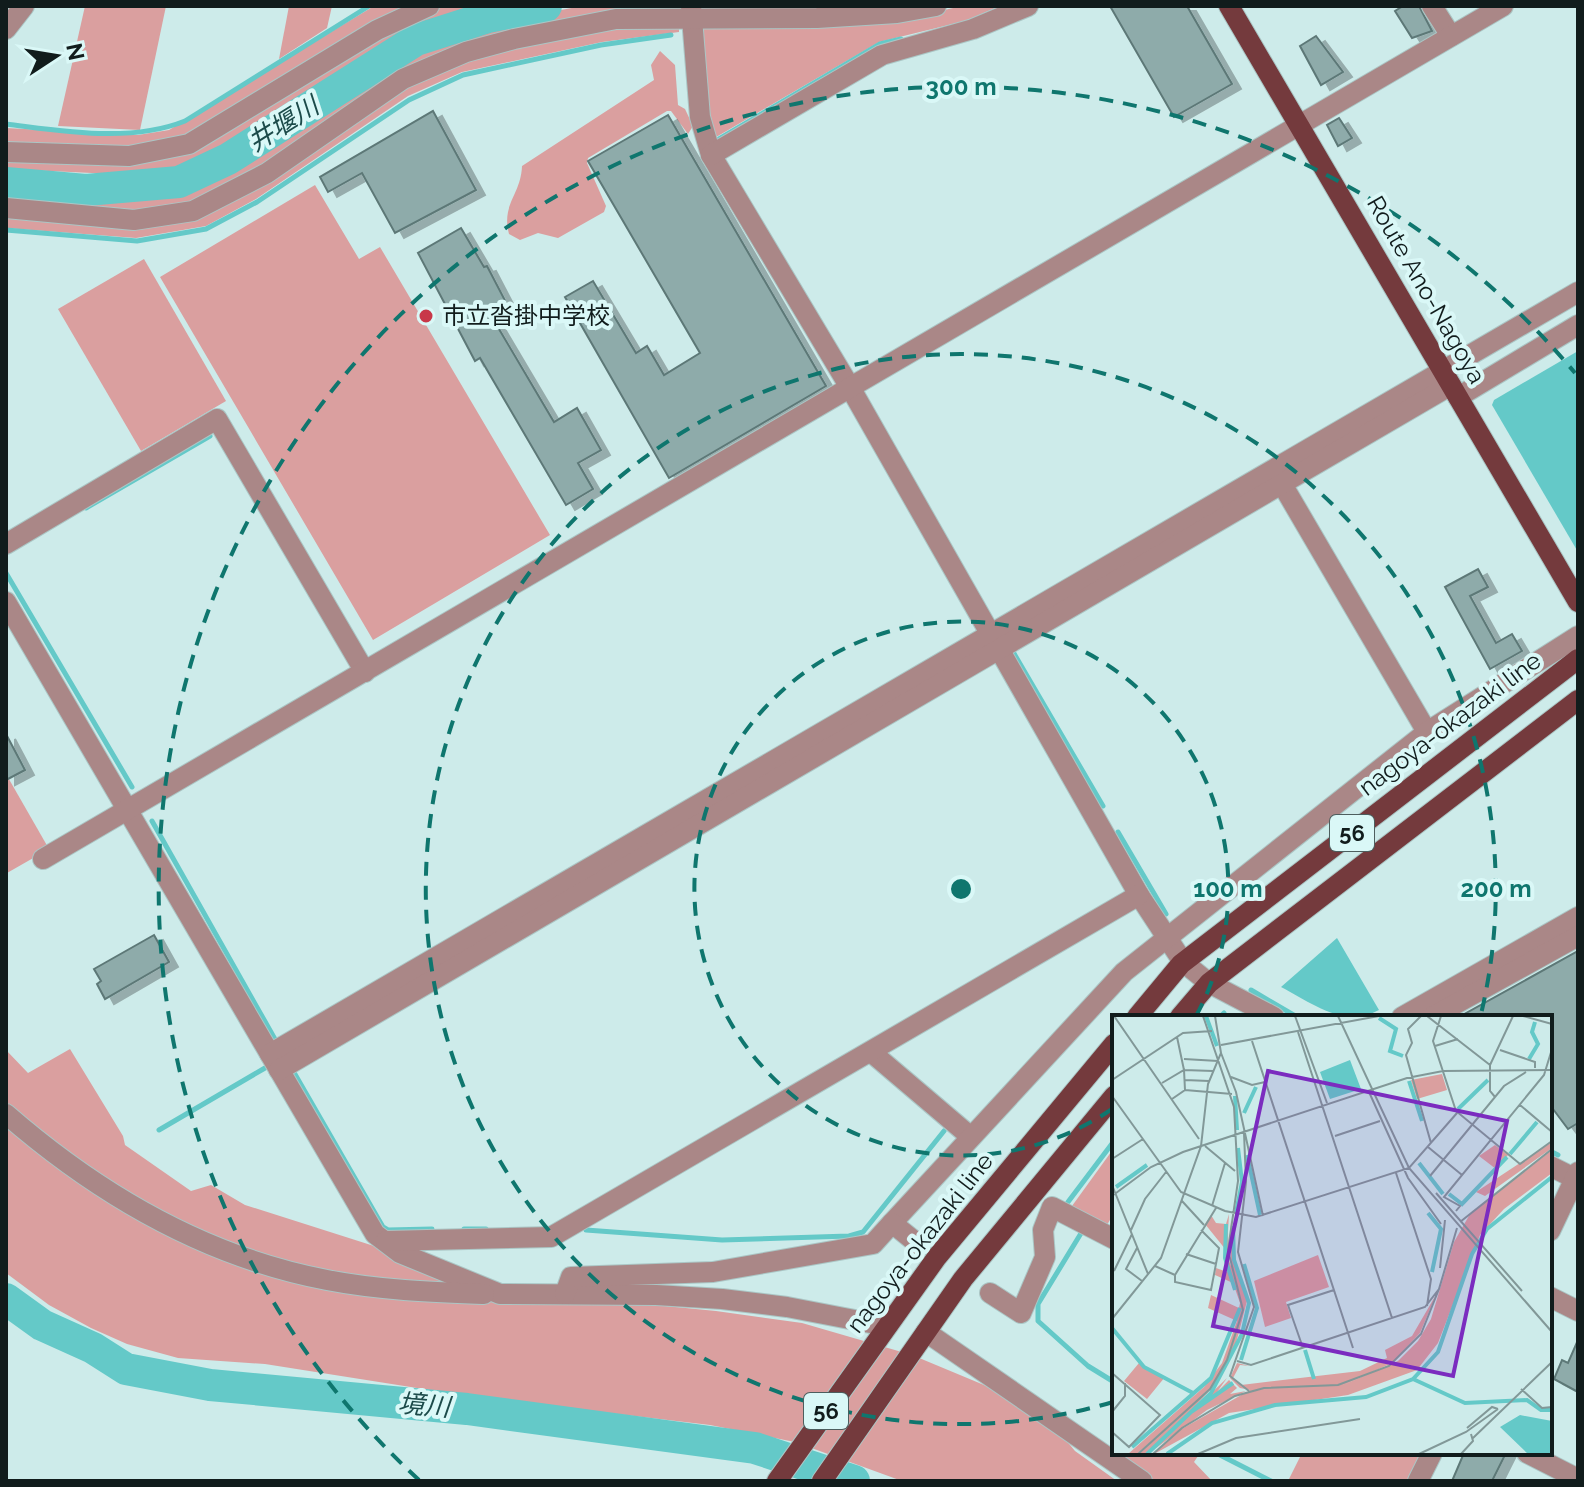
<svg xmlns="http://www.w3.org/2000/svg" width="1584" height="1487" font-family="Raleway,'Noto Sans JP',sans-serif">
  <defs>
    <filter id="shadow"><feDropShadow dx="9" dy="5" stdDeviation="0" flood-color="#0004"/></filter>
  </defs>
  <rect width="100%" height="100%" fill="#cdebea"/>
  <g fill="#da9f9f">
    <path d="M85,6H166L140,130L58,126Z"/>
    <path d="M289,6H332L327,28L279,59Z"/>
    <path d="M374,6H420L190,138L157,147L6,146V128L138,135L169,130Z"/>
    <path d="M443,6H512L452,21L402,40L186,167L135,175L6,169V156L143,159Z"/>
    <path d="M582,6H645L648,15L467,46L234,187L159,213L6,205V190C62,195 119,205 175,193C255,175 337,86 412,49C464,23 526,17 582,6Z"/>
    <path d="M962,6H1000L965,21L879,42L711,140L701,25L905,19Z"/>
    <path d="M616,23L679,26V32L602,42L462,72L408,96L256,199L206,226L136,238L6,228V212L157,224L433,70Z"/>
    <path d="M660,51L675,65L678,105L685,109L693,126L688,134L671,111H667L588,158L587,163L606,206L604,212L558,238L538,233L520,240L509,234C501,204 521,195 522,166L654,80L651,65Z"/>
    <path d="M315,185L359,259L380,247L550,535L373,640L160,277Z"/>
    <path d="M144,259L226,401L141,451L58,309Z"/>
    <path d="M6,774L49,849L7,873L6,871Z"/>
    <path d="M70,1049L123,1136L125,1145L191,1191L211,1185L245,1205L374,1246L479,1290L326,1276L215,1240L149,1210L6,1107V1050L28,1073Z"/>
    <path d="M6,1125L78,1181L250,1265L716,1311L802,1323L912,1355L984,1385L1051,1422L1075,1451L1117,1481H902L795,1442L710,1425L474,1397L265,1364L178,1358L127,1344L91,1328L49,1305L6,1273Z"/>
    <path d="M1114,1148V1213L1107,1225L1072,1206Z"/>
    <path d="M1117,1453H1200L1194,1462L1212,1481H1153Z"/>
    <path d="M1302,1453H1429L1414,1481H1288Z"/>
  </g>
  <g fill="#64c9c8">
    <path d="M1578,351V552L1492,405L1494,400Z"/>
    <path d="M1337,938L1379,1010C1344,1029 1312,1003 1281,987Z"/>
  </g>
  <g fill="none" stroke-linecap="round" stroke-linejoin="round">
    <g stroke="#64c9c8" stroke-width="5">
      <path d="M6,124C64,131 130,143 185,121L369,6"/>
      <path d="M719,139L880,44L901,39"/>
      <path d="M6,230L137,241L206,229L257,202L409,100L463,75L601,45L671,35"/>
      <path d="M86,508L210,436"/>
      <path d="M6,573L132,787"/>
      <path d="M1012,650L1103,806"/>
      <path d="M152,821L276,1041"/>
      <path d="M1118,832L1166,914"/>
      <path d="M1251,990L1297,1017"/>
      <path d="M1220,1017L1224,1013"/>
      <path d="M292,1069L383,1227L388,1230L432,1229"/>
      <path d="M159,1130L265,1068"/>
      <path d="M1550,1151L1558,1155"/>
      <path d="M1068,1202L1114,1141"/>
      <path d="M464,1229H486"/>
      <path d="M586,1230L722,1240L849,1236L863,1232L944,1131"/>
      <path d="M1083,1230L1038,1304V1321L1088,1366L1114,1382"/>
      <path d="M1216,1453L1271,1481"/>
    </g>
    <g stroke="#64c9c8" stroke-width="32">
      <path d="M6,183L86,190L179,182L228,159L416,40L488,17L546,6"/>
      <path d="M6,1299L42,1325L93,1348L126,1369L210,1385L467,1409L755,1448L854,1481"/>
    </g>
  </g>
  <g fill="#8eabaa" stroke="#5d7877" stroke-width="2" filter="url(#shadow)">
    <path d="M1110,6H1187L1232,84L1174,117Z"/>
    <path d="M1403,6H1419L1432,31L1412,38L1395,11Z"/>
    <path d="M1316,36L1343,72L1321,85L1300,46Z"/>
    <path d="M433,111L476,190L395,233L362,173L328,192L320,177Z"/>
    <path d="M668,115L826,386L669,478L565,297L593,281L636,353L647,346L664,375L700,353L588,161Z"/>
    <path d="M1339,118L1352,138L1338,146L1327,125Z"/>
    <path d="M461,228L484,267L487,266L512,314L496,324L554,422L577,408L601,450L578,463L593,489L566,505L480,358L475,361L418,253Z"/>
    <path d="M1478,569L1488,587L1470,596L1496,643L1512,634L1522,651L1490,669L1445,587Z"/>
    <path d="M6,734L25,770L6,780Z"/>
    <path d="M154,935L169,962L105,999L97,984L101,981L94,969Z"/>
    <path d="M1578,951V1123L1568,1129L1550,1105V1017H1459Z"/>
    <path d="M1578,1340V1392L1554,1379L1562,1360L1568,1363Z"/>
    <path d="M1464,1453H1506L1492,1481H1452Z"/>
  </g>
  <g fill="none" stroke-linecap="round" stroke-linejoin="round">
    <defs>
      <g id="minor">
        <path d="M691,6L700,117L711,155L851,389L1139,895L1183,962L1209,983L1274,1017"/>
        <path d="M1432,6L1451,36"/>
        <path d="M6,29L24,6"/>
        <path d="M6,152L129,156L189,144L377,30L429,6"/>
        <path d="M711,155L882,55L973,29L1028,6"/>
        <path d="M6,208L134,220L193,211L267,173L403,79L466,52L514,39L616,19L817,18L897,13L936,6"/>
        <path d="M1458,397L1578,325"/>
        <path d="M1282,484L1427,732"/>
        <path d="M6,544L217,419L365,672"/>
        <path d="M6,602L375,1234L400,1253L500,1294L656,1295L722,1299L787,1307L886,1326"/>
        <path d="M43,859L1503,6"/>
        <path d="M1402,1017L1578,917"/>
        <path d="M1432,1017L1578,936"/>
        <path d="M871,1052L971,1137"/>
        <path d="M270,1054L1578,292"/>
        <path d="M279,1070L1451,385"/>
        <path d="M6,1114C98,1194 206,1257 327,1280C378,1290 432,1292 484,1294"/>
        <path d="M1550,1166L1574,1178"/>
        <path d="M892,1223L1124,972L1427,732L1578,636"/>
        <path d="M1550,1231L1578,1172"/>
        <path d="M386,1241L551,1237L1139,895"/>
        <path d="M990,1293L1021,1313L1045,1257L1043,1230L1052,1207L1114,1239"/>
        <path d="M565,1294L571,1277L713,1272L873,1244L892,1223L918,1244"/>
        <path d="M1550,1297L1578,1311"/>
        <path d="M926,1332L1142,1481"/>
        <path d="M1527,1453L1578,1479"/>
        <path d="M1418,1481L1432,1453"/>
      </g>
      <g id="major">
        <path d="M1229,6L1578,602"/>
        <path d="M1137,1017L1181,964L1578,659"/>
        <path d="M1180,1017L1209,983L1578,700"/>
        <path d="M777,1481L937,1257L1114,1044"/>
        <path d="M822,1481L963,1279L1114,1096"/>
      </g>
    </defs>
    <use href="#minor" stroke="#abc6c5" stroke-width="22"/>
    <use href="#major" stroke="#abc6c5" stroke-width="22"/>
    <use href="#minor" stroke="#aa8787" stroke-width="20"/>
    <use href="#major" stroke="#743a3d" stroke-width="20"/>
  </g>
  <g fill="none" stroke="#0f766e" stroke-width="4" stroke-dasharray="14 10">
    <path d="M1112 1109A267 267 0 1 1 1196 1016"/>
    <path d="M1113 1402A535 535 0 1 1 1481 1014"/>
    <path d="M419 1480A802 802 0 1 1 1575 373"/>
  </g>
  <circle fill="#c83849" stroke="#daf8f7" stroke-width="3" cx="426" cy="316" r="8"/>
  <g text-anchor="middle" stroke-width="8" stroke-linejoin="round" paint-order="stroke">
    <g fill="#daf8f7" stroke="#4d5e5e" stroke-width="2">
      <rect x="1330" y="815" width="44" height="36" rx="6"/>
      <rect x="804" y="1393" width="44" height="36" rx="6"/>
    </g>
    <g font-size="22" font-weight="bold" fill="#111c1c">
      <text x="1352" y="841">56</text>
      <text x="826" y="1419">56</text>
    </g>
    <g font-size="24" fill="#111c1c" stroke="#daf8f7">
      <text transform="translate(1426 290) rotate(60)" y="8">Route Ano-Nagoya</text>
      <text transform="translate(1450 724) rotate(-37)" y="8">nagoya-okazaki line</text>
      <text transform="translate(920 1243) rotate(-52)" y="8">nagoya-okazaki line</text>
    </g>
    <g font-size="24" fill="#111c1c" stroke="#daf8f7" text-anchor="start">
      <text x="442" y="324">市立沓掛中学校</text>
    </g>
    <g font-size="26" font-style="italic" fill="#1c4b4a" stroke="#daf8f7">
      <text transform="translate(283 124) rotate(-32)" y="9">井堰川</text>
      <text transform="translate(424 1405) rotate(5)" y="9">境川</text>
    </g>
  </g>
  <g transform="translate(1112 1015)">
    <rect width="440" height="440" fill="#cdebea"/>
    <path d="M330,59L335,75L305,84L299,65ZM440,127V133L373,181L364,177ZM383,130L396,140L384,154L367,141ZM440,135V158L392,194L368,220L326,328L305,355L236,380L117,398L42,439L68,415L138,375L128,373L118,363L125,348L138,351L128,350L121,363L129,370L248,356L275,343L273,335L300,321L325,278L308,318L280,348L231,370L286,346L306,326L319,304L342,227L358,199ZM117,199L116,217L117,246L119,251L118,205L121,243L135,286L122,336L106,366L75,400L33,439H27L78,392L25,439H16L92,372L110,348L125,306L96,293L99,280L127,293L128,288L121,268L103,260L104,253L118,258L114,235L93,209L99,200L104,208L114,209ZM206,240L217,272L174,287L179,303L153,312L142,266ZM27,348L53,362L35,384L12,366ZM115,363L105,377L117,365L125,373L118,379L134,376L95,395L36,439Z" fill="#da9f9f"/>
    <path d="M238,45L249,74L218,84L208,57ZM408,400L440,406V439H416L388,412Z" fill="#64c9c8"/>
    <path fill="none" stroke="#64c9c8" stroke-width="4" d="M94,1L105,31M267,3L284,14L278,36L291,41M417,44L426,29L420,17L423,7M297,66L310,106M123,81L125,115M346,94L376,65M132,98L144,72M398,139L425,107M135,140L148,200M307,148L331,179M4,172L35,150M337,179L350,189L395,142M124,198L130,167L126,133M316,198L329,214L320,257M114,209L113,243L123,275M0,313L32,352L81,378M193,335L202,364M129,345L145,293L132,249M301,364L353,388L415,385L429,395H440M79,397L121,368M20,432L99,363L128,293M35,439L99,378L130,319L137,288L122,245L121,211M55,439L100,408L163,390L254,382L301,364L326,337L360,239L375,214L440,162"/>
    <path fill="none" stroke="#829898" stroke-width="2" d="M2,1L87,124M183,1L215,88M226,1L297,153L440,317M309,1L296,14L300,28L294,40L319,128M315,1L378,50M329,1L321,26L344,96L408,149L440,126M411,1L440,9M186,17L280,303M65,22L72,55M140,26L241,333M109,30L267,1M323,31L346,24M388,35L423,47V53M109,38L124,77L151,201M72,44L106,46M72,55L101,56M119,62L140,70L153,67M0,65L71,18L100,16M73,65L97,66M50,68L72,55L73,75L60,84M73,75L120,79M257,77L296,163L329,209M0,81L69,177L113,196L144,202L297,153L345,98M383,82L378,76V50L401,1M408,90L440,117M132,118L134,167L126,237L142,292L118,361L137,376M223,121L268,106M93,131L123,156M316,132L350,160M0,144L31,124M284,158L319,264L315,291M318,161L392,71L414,57M0,170L36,259M324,178L410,276M0,181L39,152L71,137L295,63L331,56L440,55M70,186L92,210M100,191L113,148M344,196L348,191L332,182L432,60L440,34M348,207L440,134M19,215L33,184L54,157M25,233L14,254L30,266M74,239L104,249M43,251L63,260V267L99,275L107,233L89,215M328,253L333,205M2,256L20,219M63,260L104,193M0,304L49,243L89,131L96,69L109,38L103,1M191,333L176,290L222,275M125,346L139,350L313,292L327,274L345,213M0,358L48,400L17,432L0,417M409,374L430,393L440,392M0,397L13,381V368M355,413L380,392L386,394M361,423L440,347M26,439L98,374L115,345L131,295L116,235L126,166L122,92L91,1M41,439L70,413L123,381L152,373L226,370L277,351L309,319L327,274M86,439L124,423L248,404M307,439L354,417L386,394M349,439L361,426L359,419"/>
    <path fill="#7b2cbf" fill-opacity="0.15" stroke="#7b2cbf" stroke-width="4" d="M156,56L395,106L341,361L101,311Z"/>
    <rect width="440" height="440" fill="none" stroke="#111c1c" stroke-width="4"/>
  </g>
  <circle cx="961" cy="889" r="12" fill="#0f766e" stroke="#daf8f7" stroke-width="4"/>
  <g font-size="24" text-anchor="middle" font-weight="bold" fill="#0f766e" stroke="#daf8f7" stroke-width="8" stroke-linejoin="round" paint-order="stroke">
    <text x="961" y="95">300 m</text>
    <text x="1228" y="897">100 m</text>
    <text x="1496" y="897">200 m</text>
  </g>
  <rect width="1584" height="1487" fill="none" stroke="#111c1c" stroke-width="16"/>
  <g transform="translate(56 56) rotate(78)" stroke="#daf8f7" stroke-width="6" paint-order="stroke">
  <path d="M0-6L14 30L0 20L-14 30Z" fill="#111c1c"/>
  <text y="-12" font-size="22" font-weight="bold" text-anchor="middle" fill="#111c1c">N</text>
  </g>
</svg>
